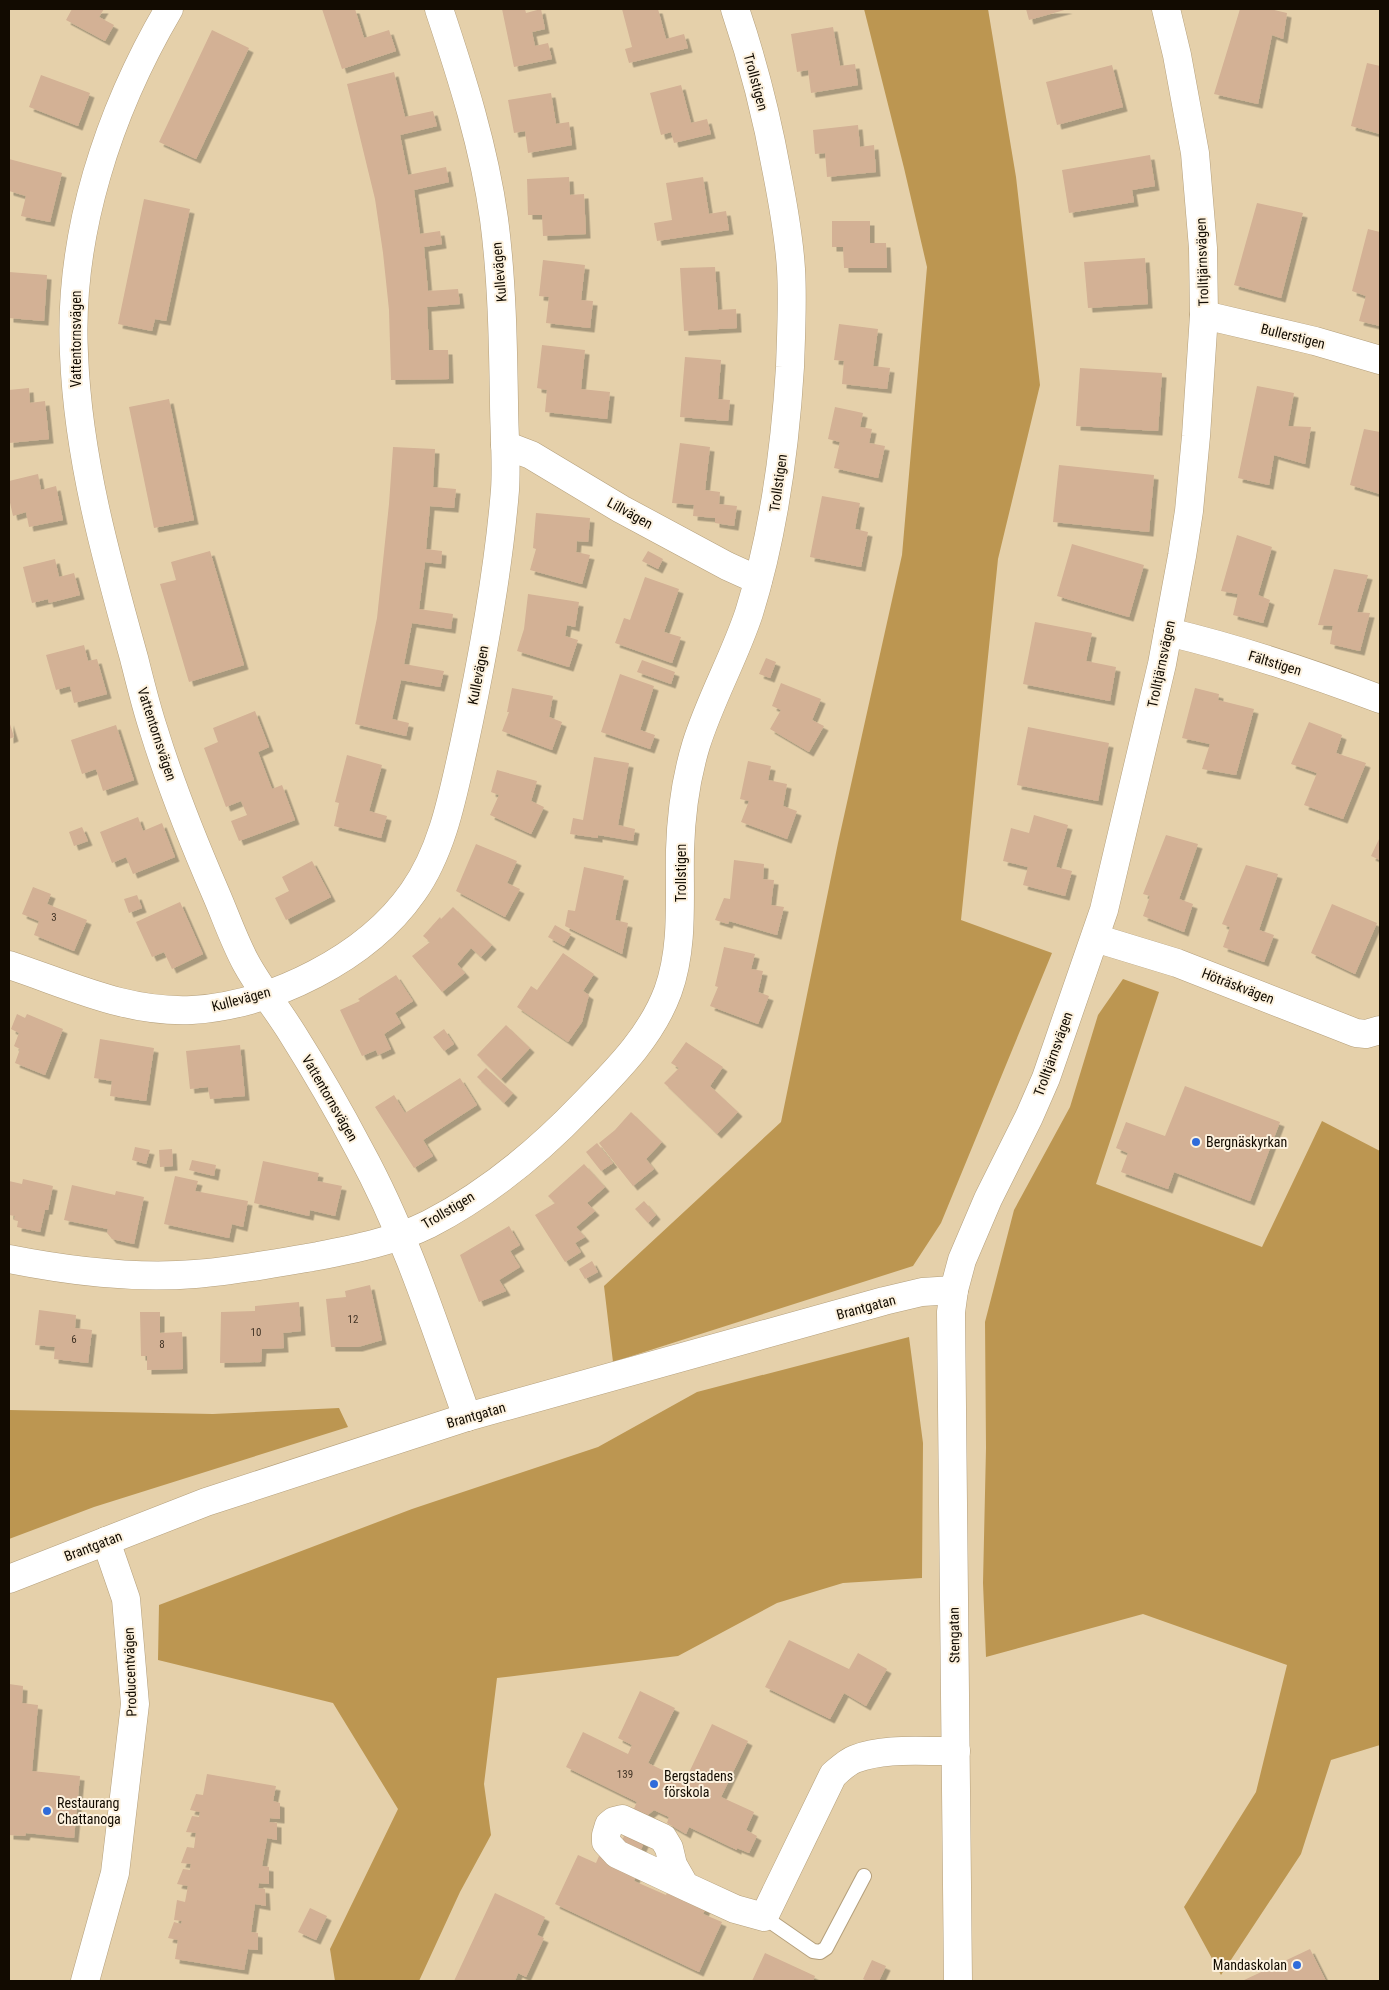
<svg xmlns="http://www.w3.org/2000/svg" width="1389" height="1990" font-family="'Roboto Condensed',sans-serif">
  <defs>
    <filter id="shadow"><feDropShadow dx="4.5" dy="4.5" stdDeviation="0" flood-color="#0004"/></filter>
  </defs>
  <rect width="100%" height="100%" fill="#e5d0aa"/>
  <g fill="#bc9651">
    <path d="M864,9H988L1016,177L1040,385L998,559L961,920L1052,953L941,1223L913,1266L613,1362L604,1286L781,1122L838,843L902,555L927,267L904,168Z"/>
    <path d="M1123,979L1159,992L1096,1184L1262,1247L1322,1121L1380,1151V1745L1331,1760L1301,1854L1221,1975L1184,1907L1256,1792L1287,1665L1143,1614L986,1657L983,1583L986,1448L985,1322L1014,1210L1070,1107L1098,1015Z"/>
    <path d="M909,1337L923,1443L922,1578L843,1583L777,1603L678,1656L497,1678L484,1784L491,1835L460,1892L419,1981H335L330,1949L398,1809L333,1703L158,1660L159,1605L412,1509L598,1447L697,1392Z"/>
    <path d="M339,1408L348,1427L94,1507L9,1539V1410L213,1414Z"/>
  </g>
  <g fill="#d3b195" filter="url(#shadow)">
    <path d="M72,9H104L99,17L114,25L105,41L66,20Z"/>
    <path d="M322,9H355L364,38L389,30L396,51L342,69Z"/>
    <path d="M502,9H525L526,13L541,9L545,29L532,32L535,46L548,43L552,59L514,67Z"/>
    <path d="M622,9H658L666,39L684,34L688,48L629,63L625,49L632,47Z"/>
    <path d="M1026,9H1068L1029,20Z"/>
    <path d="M1240,9H1270L1287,13L1283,39L1272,35L1258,104L1214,94Z"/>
    <path d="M833,27L840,66L855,64L858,85L811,93L808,70L797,72L791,34Z"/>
    <path d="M212,30L249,48L196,159L159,142Z"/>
    <path d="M1367,63L1380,66V134L1351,126Z"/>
    <path d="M1112,65L1123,107L1057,125L1046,82Z"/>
    <path d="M394,72L405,117L433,111L437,126L400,135L408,175L446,167L449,182L414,190L420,234L440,231L442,244L424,247L428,291L458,289L460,304L427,307L429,350H448L449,379L391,380L389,310L383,253L375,199L347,84Z"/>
    <path d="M41,75L90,93L78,126L29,107Z"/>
    <path d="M681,85L691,123L707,119L711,134L674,143L671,132L661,135L650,93Z"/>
    <path d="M551,93L556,124L569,122L572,145L528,153L525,131L514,133L508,100Z"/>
    <path d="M858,125L860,147L874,145L876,172L827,177L825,153L815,154L813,130Z"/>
    <path d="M1150,155L1155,186L1132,190L1134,202L1069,213L1062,170Z"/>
    <path d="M9,159L62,173L50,222L21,216L26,196L9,191Z"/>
    <path d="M569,177L570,195L584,194L586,234L543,236L542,215H528L527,179Z"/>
    <path d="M703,177L709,214L726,211L729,230L657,241L654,223L672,220L666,183Z"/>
    <path d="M144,199L190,209L166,321L155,319L152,331L118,324Z"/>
    <path d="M1257,203L1303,213L1281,298L1234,285Z"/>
    <path d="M832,221H870V243H886L887,268H844L843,247H832Z"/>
    <path d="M1368,229L1380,232V326L1359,321L1366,296L1352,291Z"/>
    <path d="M1145,258L1148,304L1088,308L1084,262Z"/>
    <path d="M543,260L585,265L581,300L593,301L590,328L546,323L549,297L539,296Z"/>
    <path d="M715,267L718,310L736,309L737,328L684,331L680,268Z"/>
    <path d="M9,272L47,275L44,321L9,318Z"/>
    <path d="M839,324L878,329L873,366L890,368L887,389L842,384L844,361L834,360Z"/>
    <path d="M542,345L585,350L581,389L610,392L607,419L545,412L547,390L537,388Z"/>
    <path d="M685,357L721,360L718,399L730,400L728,421L680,417Z"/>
    <path d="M1080,368L1162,373L1158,431L1076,426Z"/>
    <path d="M1257,386L1294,393L1288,426L1311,427L1305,464L1274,455L1269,485L1238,478Z"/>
    <path d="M29,388L30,403L45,401L49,439L9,443V390Z"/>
    <path d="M169,399L194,520L154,528L129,407Z"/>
    <path d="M835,407L863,413L860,427L872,429L869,443L885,446L878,478L834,468L840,442L828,439Z"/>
    <path d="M1364,429L1380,432V494L1350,485Z"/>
    <path d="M680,443L710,447L705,490L720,492L719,504L737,506L734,526L715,523V518L693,516L694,505L672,503Z"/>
    <path d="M393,447L435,449L433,487L456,489L454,508L430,506L426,549L442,551L441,564L425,562L419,609L453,614L451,629L412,623L404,664L444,671L440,687L401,680L392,719L409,723L406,736L355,724L377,618L389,504Z"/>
    <path d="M1059,465L1154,475L1149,532L1053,522Z"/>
    <path d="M38,474L41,490L56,486L63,520L29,527L26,512L13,516L9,498V481Z"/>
    <path d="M822,496L860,503L855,529L868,532L861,567L810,557Z"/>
    <path d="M536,513L590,518L588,542L577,541L576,552L590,555L582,584L530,570L536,549L533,548Z"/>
    <path d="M1237,535L1272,547L1258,595L1270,600L1263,623L1233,615L1238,594L1221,591Z"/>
    <path d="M1072,544L1144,565L1129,617L1057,596Z"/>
    <path d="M210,551L244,665L189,682L160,584L176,580L171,562Z"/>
    <path d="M648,551L663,559L658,569L642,561Z"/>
    <path d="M55,559L59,577L74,573L80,595L49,603L48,599L32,603L23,567Z"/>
    <path d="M1334,569L1368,575L1357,612L1370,613L1360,651L1330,644L1333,626L1318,625Z"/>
    <path d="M645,577L679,589L664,632L681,637L672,663L615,643L624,618L630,620Z"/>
    <path d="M528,594L579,602L575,627L567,625L565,636L578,640L569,667L517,651L524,629Z"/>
    <path d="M1035,622L1092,633L1086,661L1116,667L1110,701L1023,684Z"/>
    <path d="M84,645L88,661L97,659L107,694L74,703L70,686L56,690L46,655Z"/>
    <path d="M766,658L776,662L770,678L759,674Z"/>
    <path d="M642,660L675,672L671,684L637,672Z"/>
    <path d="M620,674L654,686L640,730L655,735L650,749L601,732Z"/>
    <path d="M781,683L821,699L812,720L824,726L809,752L770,729L781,710L772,706Z"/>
    <path d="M512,688L553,696L549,717L562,722L552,750L502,731L509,712H507Z"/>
    <path d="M1195,688L1219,694L1218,700L1254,709L1236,775L1202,769L1210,744L1182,738Z"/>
    <path d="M255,711L269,747L258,752L272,789L282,785L295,820L239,841L231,821L247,815L241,801L226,807L204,748L218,742L213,728Z"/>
    <path d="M9,721L14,737L9,739Z"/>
    <path d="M1309,722L1342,735L1336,753L1366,763L1343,819L1304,805L1317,773L1291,764Z"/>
    <path d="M116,725L134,780L103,791L96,769L82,774L71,740Z"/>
    <path d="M1028,727L1109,743L1098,801L1017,785Z"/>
    <path d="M347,755L382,765L369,811L387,816L381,838L334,826L339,803L335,802Z"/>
    <path d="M594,757L629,763L618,825L635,829L633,841L598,835V838L570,834L573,818L583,820Z"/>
    <path d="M748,761L771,766L768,780L787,784L783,806L797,811L787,839L741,822L749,801L740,799Z"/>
    <path d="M497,770L537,781L531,801L544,807L531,834L490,815L499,795L491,792Z"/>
    <path d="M1034,815L1068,825L1056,867L1072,871L1065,896L1023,885L1028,867L1003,861L1011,828L1029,833Z"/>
    <path d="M138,817L143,831L162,823L175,857L133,874L126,857L112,863L100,832Z"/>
    <path d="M82,827L88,841L74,846L69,832Z"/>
    <path d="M1166,835L1198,844L1179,899L1193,904L1184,932L1143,916L1150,896L1143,894Z"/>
    <path d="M1380,837V860L1371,856Z"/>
    <path d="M476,844L517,861L507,883L520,889L505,917L456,891Z"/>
    <path d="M734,860L764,864L763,879L774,880L771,905L784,907L777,935L729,921L728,924L715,920L724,898L730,899Z"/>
    <path d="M312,861L331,897L286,920L275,898L289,891L282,877Z"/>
    <path d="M1246,865L1278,874L1259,930L1274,935L1264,962L1223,947L1230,927L1222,924Z"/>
    <path d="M584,867L624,876L615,920L628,923L622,954L565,926L568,910L575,911Z"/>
    <path d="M33,887L51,894L47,904L87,920L74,951L34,935L39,921L22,914Z"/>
    <path d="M137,895L142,908L129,913L124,899Z"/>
    <path d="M180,902L203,954L172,969L164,952L152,957L136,922Z"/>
    <path d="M1332,904L1377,923L1355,974L1311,953Z"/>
    <path d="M453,907L492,945L481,957L471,948L457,964L465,973L442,992L412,956L430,942L423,936L440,917L441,919Z"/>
    <path d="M555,925L571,934L564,946L548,937Z"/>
    <path d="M724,947L755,954L751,969L763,971L758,992L769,996L758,1024L710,1006L718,987L715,986Z"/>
    <path d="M563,953L594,974L583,991L589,995L582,1022L568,1042L517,1007L531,986L537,990Z"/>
    <path d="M396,975L413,1001L395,1013L401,1023L384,1034L391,1049L378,1055L376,1050L362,1056L340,1010L360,1001L358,999Z"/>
    <path d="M17,1014L25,1018L27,1014L63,1029L45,1075L15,1063L20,1049L14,1046L19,1033L11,1029Z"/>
    <path d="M506,1025L530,1048L501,1079L477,1055Z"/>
    <path d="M444,1029L454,1044L444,1051L433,1037Z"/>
    <path d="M100,1039L154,1048L146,1101L110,1096L112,1081L94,1078Z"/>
    <path d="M686,1042L723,1067L710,1086L738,1112L717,1134L664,1083L679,1068L671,1063Z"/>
    <path d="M240,1045L245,1096L210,1099L208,1087L190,1089L186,1051Z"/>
    <path d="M486,1068L513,1093L504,1103L477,1077Z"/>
    <path d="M460,1078L477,1105L423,1140L433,1156L414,1168L375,1107L394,1095L405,1113Z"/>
    <path d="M1185,1086L1280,1122L1250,1201L1174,1172L1168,1189L1121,1172L1128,1153L1116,1148L1126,1122L1165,1136Z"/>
    <path d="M631,1112L662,1142L646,1159L654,1169L633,1186L599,1143L615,1130Z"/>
    <path d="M597,1143L613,1163L601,1171L586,1152Z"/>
    <path d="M135,1147L150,1150L146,1164L132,1160Z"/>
    <path d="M172,1149L173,1166L160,1167L159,1150Z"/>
    <path d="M192,1160L216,1165L214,1176L189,1170Z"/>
    <path d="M263,1161L319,1173L317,1181L342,1186L335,1216L310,1210L309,1216L254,1203Z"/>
    <path d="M584,1164L605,1187L587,1203L595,1211L576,1227L585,1237L575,1243L581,1252L565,1262L535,1215L555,1203L548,1196Z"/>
    <path d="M175,1176L198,1181L195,1191L248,1201L243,1227L232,1224L229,1238L164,1224Z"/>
    <path d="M23,1179L53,1186L48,1210H45L40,1232L17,1227L18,1221L14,1220L15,1216L9,1215V1181L22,1184Z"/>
    <path d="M72,1185L115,1195L116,1191L144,1197L134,1244L112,1239L107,1233L108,1229L64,1220Z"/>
    <path d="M644,1201L656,1215L648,1223L635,1209Z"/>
    <path d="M509,1226L520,1245L510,1251L520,1267L499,1280L506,1291L479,1302L460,1255Z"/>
    <path d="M592,1261L598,1272L585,1279L579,1269Z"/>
    <path d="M370,1285L382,1340L358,1347H331L326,1299L346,1297L345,1291Z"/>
    <path d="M299,1302L301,1331L283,1333L284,1348L262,1349L261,1362L220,1363L221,1312L255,1311V1306Z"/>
    <path d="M39,1310L76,1315L75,1328L92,1330L88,1363L54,1359L55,1347L35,1345Z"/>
    <path d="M140,1312H160V1333L182,1332L183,1369L147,1370V1356H141Z"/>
    <path d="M789,1640L849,1669L858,1653L887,1669L866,1706L844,1693L830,1719L765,1687Z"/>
    <path d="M9,1684L23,1686L22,1703L38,1705L32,1771L80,1776L74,1838L26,1833L25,1836L9,1835Z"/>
    <path d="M640,1691L675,1708L648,1763L685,1781L712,1724L748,1741L721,1797L754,1812L746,1830L757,1836L749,1853L737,1848V1850L689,1827L686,1834L667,1823L669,1817L654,1810L639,1822L630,1817L637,1802L566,1767L583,1732L628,1754L632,1745L618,1738Z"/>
    <path d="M207,1774L276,1786L273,1801L280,1803V1819L270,1818L269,1822L277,1823V1840L267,1838L262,1866L269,1867V1884L259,1883L258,1888L265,1889L266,1906L255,1904L251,1932L258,1933V1950L248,1949L244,1970L175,1959L178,1940L168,1938L174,1922L181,1924L182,1921L174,1920L177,1900L185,1902L188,1886L177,1884L183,1869L190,1870L191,1864L181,1863L187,1847L194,1848L196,1833L186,1832L192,1816L199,1817L200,1812L190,1810L196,1794L203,1795Z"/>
    <path d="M627,1829L646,1838L640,1852L621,1843Z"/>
    <path d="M578,1855L596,1863L599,1856L637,1874L634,1881L666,1895L669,1888L707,1906L703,1914L722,1922L699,1972L555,1904Z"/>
    <path d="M495,1893L545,1917L537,1935L544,1938L526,1977L518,1973L515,1981H454Z"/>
    <path d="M310,1908L327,1916L316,1940L298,1932Z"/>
    <path d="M1310,1949L1326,1981H1242Z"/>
    <path d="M765,1953L815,1976L813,1981H752Z"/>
    <path d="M872,1960L886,1966L879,1981H867L863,1979Z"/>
  </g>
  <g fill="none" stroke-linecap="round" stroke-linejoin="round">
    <defs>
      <path id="lane" d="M764,1917L813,1951L820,1952L826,1948L864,1876"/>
      <g id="street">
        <path d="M169,9C109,111 68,234 74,354C78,458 106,558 134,658C140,682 146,707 154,731C171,786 193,841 216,894C226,917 234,941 246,963C259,987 277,1009 292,1033C316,1071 339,1111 360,1151C406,1235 435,1327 467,1417"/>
        <path d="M1204,315L1315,341L1380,360"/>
        <path d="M505,445L531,455L621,509L727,566L758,580"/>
        <path d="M1168,632C1240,649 1311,673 1380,699"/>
        <path d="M1095,938L1177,963L1356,1033L1366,1034L1380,1030"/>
        <path d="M9,965C70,985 126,1013 192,1010C272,1005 367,958 413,892C443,850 453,794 464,745C482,661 498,576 505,490C507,461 504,431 504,402C503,341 502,280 494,219C484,147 462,78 439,9"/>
        <path d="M9,1259C70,1271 132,1279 195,1274C236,1271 277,1263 318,1256C354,1249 395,1241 429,1224C487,1194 538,1152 583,1105C616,1071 651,1037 668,991C684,946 679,898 680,850C681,815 686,778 696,745C710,700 734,658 749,613C774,533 785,450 790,367C791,335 793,302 791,269C789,237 783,204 777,173C767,117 753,62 735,9"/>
        <path d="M9,1579L206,1502L467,1417L884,1301L922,1292L954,1290"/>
        <path d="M685,1886L673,1865L669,1848L663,1838L622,1819L614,1821L609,1825L606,1835V1842L617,1854L685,1886L735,1909L764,1917L833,1775C840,1769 847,1762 855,1759C886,1747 924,1752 956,1751"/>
        <path d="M85,1981L115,1873L135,1704L126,1599L106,1541"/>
        <path d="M958,1981L951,1312L954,1290L962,1260L988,1199L1029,1117L1046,1078L1104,910L1162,664L1182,556L1189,511L1196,436L1204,315L1203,248L1195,153L1177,55L1166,9"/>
      </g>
    </defs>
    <use href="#lane" stroke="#b49f7b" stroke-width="16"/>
    <use href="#street" stroke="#b49f7b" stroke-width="29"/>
    <use href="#lane" stroke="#fff" stroke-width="14"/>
    <use href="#street" stroke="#fff" stroke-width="28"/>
  </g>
  <g fill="#306cda" stroke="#fdf2df" stroke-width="2">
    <circle cx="1196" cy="1142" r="5"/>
    <circle cx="654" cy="1784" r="5"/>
    <circle cx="47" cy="1811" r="5"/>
    <circle cx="1297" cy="1965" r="5"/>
  </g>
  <g text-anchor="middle" stroke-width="4" stroke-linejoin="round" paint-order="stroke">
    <g font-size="11" fill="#423426">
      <text x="54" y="921">3</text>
      <text x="353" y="1323">12</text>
      <text x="256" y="1336">10</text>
      <text x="74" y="1343">6</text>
      <text x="162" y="1348">8</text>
      <text x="625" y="1778">139</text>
    </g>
    <g font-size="14" fill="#120b01" stroke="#fdf2df">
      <text transform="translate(756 82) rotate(75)" y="5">Trollstigen</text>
      <text transform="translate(1202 262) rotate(-92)" y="5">Trolltjärnsvägen</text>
      <text transform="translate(499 272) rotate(-95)" y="5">Kullevägen</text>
      <text transform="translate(1293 336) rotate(14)" y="5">Bullerstigen</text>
      <text transform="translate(76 339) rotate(-90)" y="5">Vattentornsvägen</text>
      <text transform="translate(778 483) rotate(-82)" y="5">Trollstigen</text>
      <text transform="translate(630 513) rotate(29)" y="5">Lillvägen</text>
      <text transform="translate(1275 663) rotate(17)" y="5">Fältstigen</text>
      <text transform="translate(1161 664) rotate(-78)" y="5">Trolltjärnsvägen</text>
      <text transform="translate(478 675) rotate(-79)" y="5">Kullevägen</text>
      <text transform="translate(157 734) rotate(72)" y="5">Vattentornsvägen</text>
      <text transform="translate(681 873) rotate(-90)" y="5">Trollstigen</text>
      <text transform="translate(1238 986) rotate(21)" y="5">Höträskvägen</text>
      <text transform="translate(241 999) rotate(-15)" y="5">Kullevägen</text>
      <text transform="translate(1053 1054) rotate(-70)" y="5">Trolltjärnsvägen</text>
      <text transform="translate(330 1098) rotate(60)" y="5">Vattentornsvägen</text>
      <text transform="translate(448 1210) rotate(-31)" y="5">Trollstigen</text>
      <text transform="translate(866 1307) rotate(-15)" y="5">Brantgatan</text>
      <text transform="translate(476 1415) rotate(-16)" y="5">Brantgatan</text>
      <text transform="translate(93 1546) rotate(-21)" y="5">Brantgatan</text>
      <text transform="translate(954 1635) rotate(-91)" y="5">Stengatan</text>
      <text transform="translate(130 1672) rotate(-92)" y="5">Producentvägen</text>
    </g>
    <g font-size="14" fill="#120b01" stroke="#fdf2df" text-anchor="start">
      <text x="1206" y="1147">Bergnäskyrkan</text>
      <text x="664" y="1781">Bergstadens<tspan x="664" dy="16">förskola</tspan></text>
      <text x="57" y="1808">Restaurang<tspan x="57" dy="16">Chattanoga</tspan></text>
      <text x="1287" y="1970" text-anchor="end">Mandaskolan</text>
    </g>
  </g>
  <rect width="1389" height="1990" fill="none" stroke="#120b01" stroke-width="20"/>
</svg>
